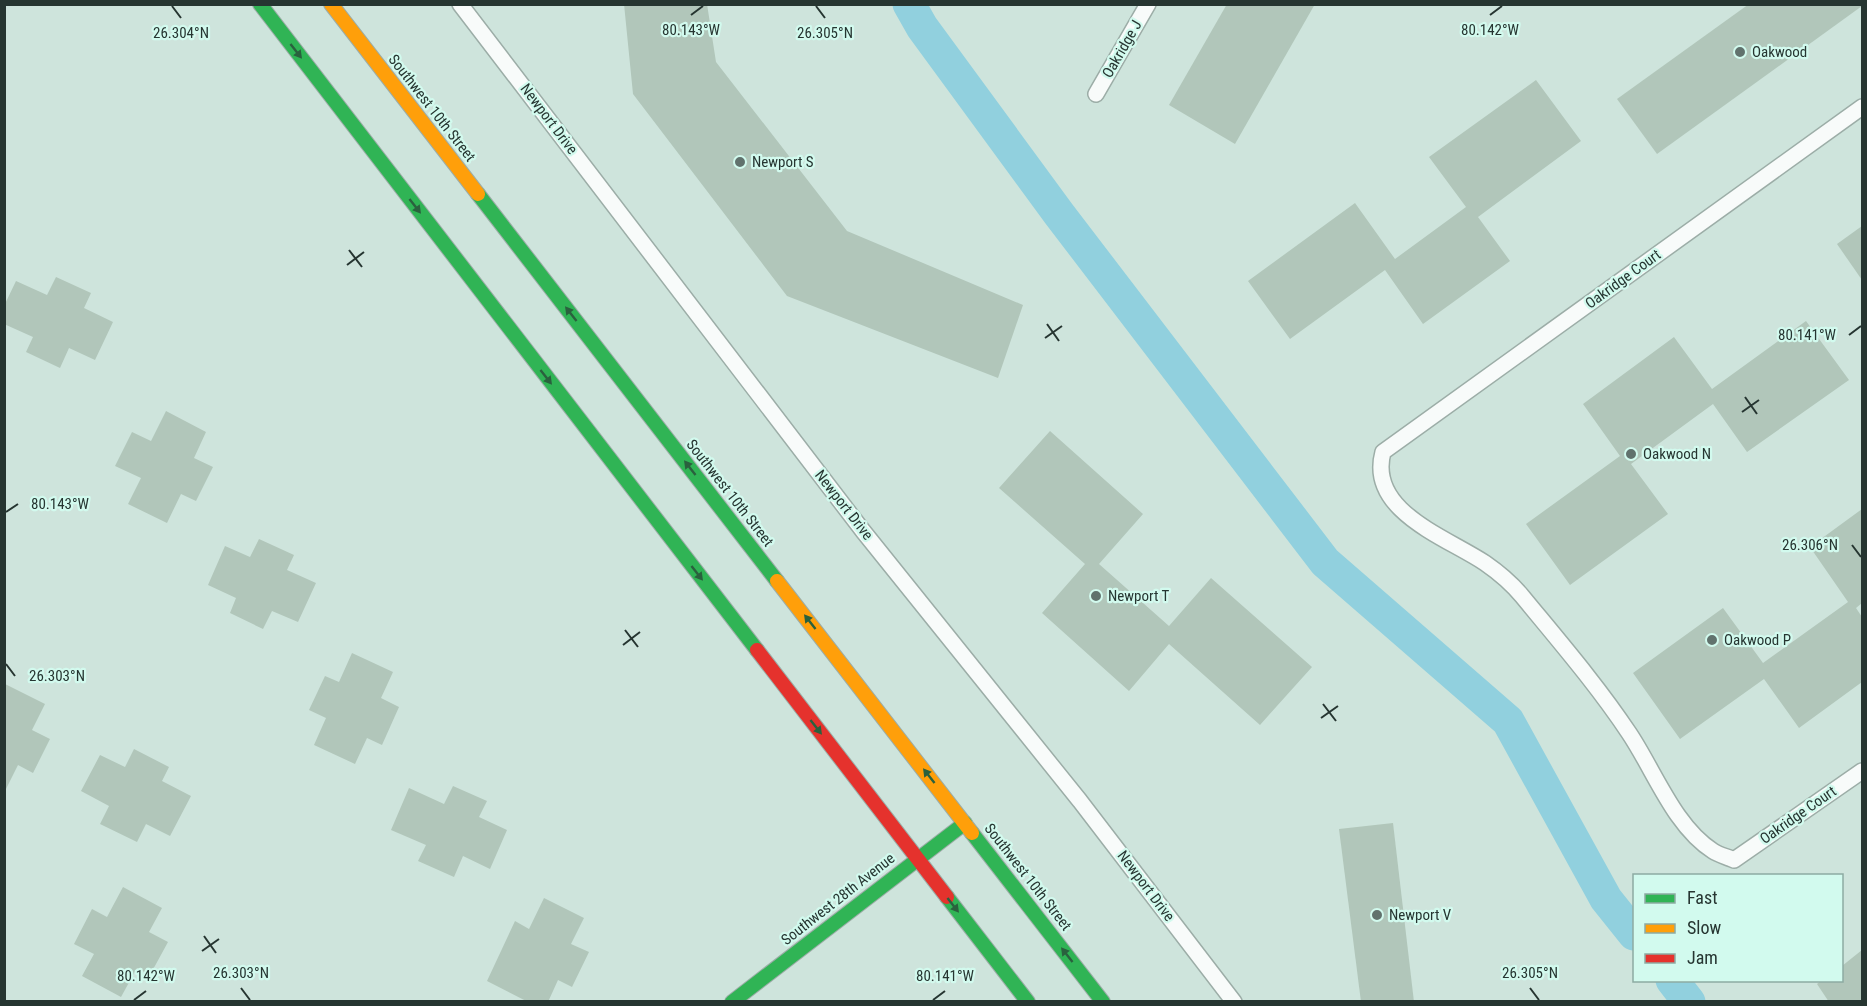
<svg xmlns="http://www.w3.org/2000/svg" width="1867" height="1006" font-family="'Roboto Condensed',sans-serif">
  <rect width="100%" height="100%" fill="#cee4dc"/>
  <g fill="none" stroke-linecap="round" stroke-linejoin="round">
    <g stroke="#91d0de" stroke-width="33">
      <path d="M909,4L922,27L1059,214L1325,562L1508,721L1606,899L1634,934"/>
      <path d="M1672,980L1689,1002"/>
    </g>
  </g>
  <g fill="#b1c6ba">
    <path d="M624,4H707L716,62L847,231L1023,305L998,378L787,296L633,94Z"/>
    <path d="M1227,4H1315L1235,144L1169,105Z"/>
    <path d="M1749,4H1862V6L1657,154L1617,99Z"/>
    <path d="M1536,80L1581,141L1478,217L1510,261L1423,324L1385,270L1290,339L1248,281L1355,203L1395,259L1466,207L1429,157Z"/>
    <path d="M1862,226V280L1837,244Z"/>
    <path d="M56,277L91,293L84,308L113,322L95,360L69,348L60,368L26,352L33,337L4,324V306L16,281L47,295Z"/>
    <path d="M1806,321L1849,380L1747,452L1713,404L1631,464L1668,514L1570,585L1526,524L1620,456L1583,404L1674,337L1712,389Z"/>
    <path d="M166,411L206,432L194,458L213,467L196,501L181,494L167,523L128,504L141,478L115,466L132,432L151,441Z"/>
    <path d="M1050,431L1143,514L1099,564L1169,626L1211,578L1312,667L1260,725L1169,644L1129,691L1042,613L1085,564L999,488Z"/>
    <path d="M1862,509V603L1856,608L1862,617V682L1799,728L1764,679L1680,739L1633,673L1723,608L1763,663L1848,602L1810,547Z"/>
    <path d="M259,539L294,555L287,570L316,583L298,622L272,611L263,629L230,613L236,598L208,585L225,546L250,557Z"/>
    <path d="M352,653L393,672L381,698L399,707L382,745L367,738L355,764L314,745L326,718L309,710L325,676L339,682Z"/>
    <path d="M5,684L45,704L32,730L50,739L33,773L18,765L4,793Z"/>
    <path d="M134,749L169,767L162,781L191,796L170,836L146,824L137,842L100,824L109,806L81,791L100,755L125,767Z"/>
    <path d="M453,786L487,801L479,817L507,830L490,869L463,856L454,877L418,861L426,845L391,830L409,788L444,804Z"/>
    <path d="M1393,823L1414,1002H1361L1339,829Z"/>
    <path d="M123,887L162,908L149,932L168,942L150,975L137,968L121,997L82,976L94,954L74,944L92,909L107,917Z"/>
    <path d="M544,898L584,918L571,944L589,952L572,987L558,980L548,1002H528L487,981L515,921L529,929Z"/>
    <path d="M1862,950V1002H1829L1817,984L1822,980H1842V966Z"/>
  </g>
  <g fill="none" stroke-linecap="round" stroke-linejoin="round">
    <defs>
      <g id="lane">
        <path d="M460,4L863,531L1080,801L1234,1002"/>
        <path d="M1096,94L1148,4"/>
        <path d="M1862,107L1383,452C1367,511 1446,537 1485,563C1498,572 1512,584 1522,596C1559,641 1597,685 1629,733C1654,770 1674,826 1713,851C1719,855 1728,857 1734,860L1862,771"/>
      </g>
      <g id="fast">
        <path d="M260,4L757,650"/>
        <path d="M478,194L777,581"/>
        <path d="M972,833L1103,1002"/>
        <path d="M947,897L1028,1002"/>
        <path d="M732,1002L965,823"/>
      </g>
      <g id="slow">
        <path d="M331,4L478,194"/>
        <path d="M777,581L972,833"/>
      </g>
      <path id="jam" d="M757,650L947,897"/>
    </defs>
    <use href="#lane" stroke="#9cada7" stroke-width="18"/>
    <use href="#fast" stroke="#9cada7" stroke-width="16"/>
    <use href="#slow" stroke="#9cada7" stroke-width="16"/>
    <use href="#jam" stroke="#9cada7" stroke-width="16"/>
    <use href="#lane" stroke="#f8fbfa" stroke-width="15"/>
    <use href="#fast" stroke="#30b455" stroke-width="14"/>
    <use href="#slow" stroke="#ff9f0a" stroke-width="14"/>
    <use href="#jam" stroke="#e5322d" stroke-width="14"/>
  </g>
  <defs><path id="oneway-solid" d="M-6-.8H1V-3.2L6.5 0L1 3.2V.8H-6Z" transform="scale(1.5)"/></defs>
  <g fill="#2a613e">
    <use href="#oneway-solid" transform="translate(296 51) rotate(52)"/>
    <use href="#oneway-solid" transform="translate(415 206) rotate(52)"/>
    <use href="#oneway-solid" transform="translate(571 314) rotate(-128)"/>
    <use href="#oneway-solid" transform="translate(546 377) rotate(52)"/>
    <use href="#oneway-solid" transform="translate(690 468) rotate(-128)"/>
    <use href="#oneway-solid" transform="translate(697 573) rotate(52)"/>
    <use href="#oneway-solid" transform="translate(810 622) rotate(-128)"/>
    <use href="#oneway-solid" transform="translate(816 727) rotate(52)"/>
    <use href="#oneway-solid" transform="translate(929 776) rotate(-128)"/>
    <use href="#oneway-solid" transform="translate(953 905) rotate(52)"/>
    <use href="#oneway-solid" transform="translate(1067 955) rotate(-128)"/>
  </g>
  <path fill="none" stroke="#263531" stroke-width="2" d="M172,6L181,18M816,6L825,18M691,15L703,6M1490,15L1502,6M349,250L362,267M347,265L364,252M1047,324L1059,341M1849,335L1861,326M1045,338L1062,326M1745,397L1757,414M1742,412L1759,400M6,512L18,504M1852,545L1861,557M625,630L638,647M623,645L640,632M6,664L15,676M1323,704L1336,721M1321,718L1338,706M204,936L216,953M202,951L219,939M241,988L250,1000M1530,988L1539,1000M134,1000L146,991M933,1000L945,991"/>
  <g fill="#61726d" stroke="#d2faee" stroke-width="2">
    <circle cx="1740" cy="52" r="6"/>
    <circle cx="740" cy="162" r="6"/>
    <circle cx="1631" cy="454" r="6"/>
    <circle cx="1096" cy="596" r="6"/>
    <circle cx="1712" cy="640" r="6"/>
    <circle cx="1377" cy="915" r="6"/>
  </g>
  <g text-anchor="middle" stroke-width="4.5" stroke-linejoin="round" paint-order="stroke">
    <g font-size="15" fill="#263531" stroke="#d2faee">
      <text transform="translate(1122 49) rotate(-60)" y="5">Oakridge J</text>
      <text transform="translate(432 108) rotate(52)" y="5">Southwest 10th Street</text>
      <text transform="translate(549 119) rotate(53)" y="5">Newport Drive</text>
      <text transform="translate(1623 279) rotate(-36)" y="5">Oakridge Court</text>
      <text transform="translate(730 493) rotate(52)" y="5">Southwest 10th Street</text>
      <text transform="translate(844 505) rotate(52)" y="5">Newport Drive</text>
      <text transform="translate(1798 815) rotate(-35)" y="5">Oakridge Court</text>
      <text transform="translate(1028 877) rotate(52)" y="5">Southwest 10th Street</text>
      <text transform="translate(1146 886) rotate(53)" y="5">Newport Drive</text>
      <text transform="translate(838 899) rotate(-38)" y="5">Southwest 28th Avenue</text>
    </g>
    <g font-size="15" fill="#263531" stroke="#d2faee" text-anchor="start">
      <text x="1752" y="57">Oakwood</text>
      <text x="752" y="167">Newport S</text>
      <text x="1643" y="459">Oakwood N</text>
      <text x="1108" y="601">Newport T</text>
      <text x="1724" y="645">Oakwood P</text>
      <text x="1389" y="920">Newport V</text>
    </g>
  </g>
  <g font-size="15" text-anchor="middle" fill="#263531" stroke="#d2faee" stroke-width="4.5" stroke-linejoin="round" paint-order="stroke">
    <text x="691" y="35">80.143°W</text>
    <text x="1490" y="35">80.142°W</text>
    <text x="181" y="38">26.304°N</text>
    <text x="825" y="38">26.305°N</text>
    <text x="1807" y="340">80.141°W</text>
    <text x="60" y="509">80.143°W</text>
    <text x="1810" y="550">26.306°N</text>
    <text x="57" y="681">26.303°N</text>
    <text x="241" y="978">26.303°N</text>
    <text x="1530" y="978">26.305°N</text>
    <text x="146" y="981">80.142°W</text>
    <text x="945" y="981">80.141°W</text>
  </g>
  <rect width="1867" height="1006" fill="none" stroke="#263531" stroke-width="12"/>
  <rect x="1633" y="874" width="210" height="108" fill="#d2faee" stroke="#8daba2" stroke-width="1.5"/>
  <rect x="1645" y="894" width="30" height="9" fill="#30b455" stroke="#8daba2" stroke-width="1.5"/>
  <text x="1687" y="904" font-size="18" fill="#263531">Fast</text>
  <rect x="1645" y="924" width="30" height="9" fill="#ff9f0a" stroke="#8daba2" stroke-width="1.5"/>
  <text x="1687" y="934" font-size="18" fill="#263531">Slow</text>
  <rect x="1645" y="954" width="30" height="9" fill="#e5322d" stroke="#8daba2" stroke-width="1.5"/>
  <text x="1687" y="964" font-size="18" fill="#263531">Jam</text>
</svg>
